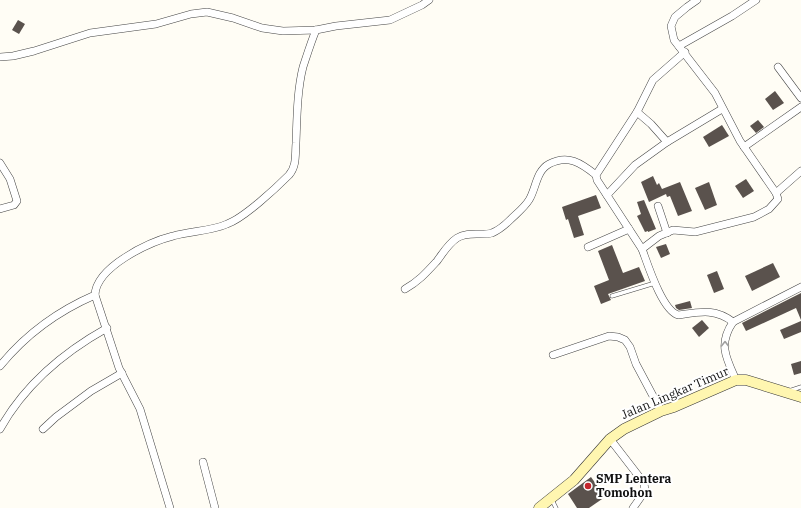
<svg xmlns="http://www.w3.org/2000/svg" width="801" height="508" font-family="'IBM Plex Serif',serif">
  <rect width="100%" height="100%" fill="#fffdf5"/>
  <g fill="#5a524d">
    <path d="M18,20L25,24L19,34L12,30Z"/>
    <path d="M775,91L784,103L773,110L765,99Z"/>
    <path d="M758,120L764,127L756,133L750,126Z"/>
    <path d="M722,125L729,136L709,147L703,137Z"/>
    <path d="M653,176L657,185L659,183L662,189L680,182L692,211L678,216L670,196L667,197L666,194L649,202L641,182Z"/>
    <path d="M746,179L754,191L743,198L735,186Z"/>
    <path d="M709,182L717,205L705,210L695,188Z"/>
    <path d="M596,195L601,208L578,216L584,235L574,238L568,219L566,220L562,207Z"/>
    <path d="M644,200L656,229L648,232V231L645,232L637,216L641,214L637,202Z"/>
    <path d="M666,244L670,254L661,258L656,247Z"/>
    <path d="M612,245L623,273L639,267L645,281L608,294L611,300L601,304L594,286L609,280L598,251Z"/>
    <path d="M773,263L780,277L752,291L745,276Z"/>
    <path d="M717,271L724,289L714,293L707,275Z"/>
    <path d="M801,293V320L796,308L746,331L742,323Z"/>
    <path d="M690,301L692,308L679,310L676,308L675,305Z"/>
    <path d="M702,320L709,328L699,337L692,328Z"/>
    <path d="M801,321V332L784,339L780,330Z"/>
    <path d="M801,361V373L794,375L791,364Z"/>
    <path d="M591,477L605,497L589,508H577L568,494Z"/>
  </g>
  <g fill="none" stroke-linecap="round" stroke-linejoin="round">
    <defs>
      <g id="lane">
        <path d="M612,296L655,283"/>
        <path d="M789,391L801,387"/>
        <path d="M552,500L556,508"/>
      </g>
      <g id="street">
        <path d="M697,0L687,7L675,17L671,26L674,40L715,93L740,141L776,193L778,199L769,209L754,217L695,232L673,230L659,236L642,249C648,265 662,310 678,315C699,312 715,308 733,322"/>
        <path d="M679,46L732,16L756,0"/>
        <path d="M0,57L13,56L34,51L90,33L156,24L191,14L207,12L233,18L262,28L283,31L316,30L336,26L390,20L422,5L429,0"/>
        <path d="M778,67L801,98"/>
        <path d="M637,112L651,124L667,142L722,109"/>
        <path d="M744,147L801,107"/>
        <path d="M0,163L10,179L17,201L14,205L0,209"/>
        <path d="M776,193L801,171"/>
        <path d="M607,195L635,165L667,142"/>
        <path d="M658,206L667,233"/>
        <path d="M588,247L629,229"/>
        <path d="M642,249L597,180L596,175L637,112L653,80L685,52"/>
        <path d="M405,289C419,281 426,273 437,261C443,253 448,244 457,238C468,231 481,236 492,233C499,230 505,225 510,220C516,214 524,208 529,200C536,189 536,171 549,164C568,154 581,163 596,175"/>
        <path d="M553,355L609,336L618,337L625,340L630,347L636,364L661,411"/>
        <path d="M0,366C26,334 58,311 95,295"/>
        <path d="M736,380C726,358 718,344 733,322L801,287"/>
        <path d="M0,429C24,386 64,352 107,328"/>
        <path d="M43,429L56,417L91,391L122,373"/>
        <path d="M610,439L644,483L645,491L633,508"/>
        <path d="M203,462L215,508"/>
        <path d="M170,508L140,409L119,368L95,295C96,267 149,242 173,236C190,231 212,231 227,224C244,218 276,188 289,175C297,166 295,154 296,143C297,118 297,91 303,67C307,55 311,42 316,30"/>
      </g>
      <path id="secondary" d="M539,508L574,480L610,439L624,429L661,411L674,407L736,380H746L801,397"/>
    </defs>
    <use href="#lane" stroke="#444" stroke-width="4.5"/>
    <use href="#street" stroke="#444" stroke-width="8"/>
    <use href="#secondary" stroke="#333" stroke-width="11"/>
    <use href="#lane" stroke="#fff" stroke-width="3.5"/>
    <use href="#street" stroke="#fff" stroke-width="7"/>
    <use href="#secondary" stroke="#fff6b0" stroke-width="10"/>
  </g>
  <defs><path id="oneway-chevron" d="M-2-3.5L2.5 0L-2 3.5" fill="none" stroke-width="1.6" stroke-linecap="round" stroke-linejoin="round"/></defs>
  <use stroke="#a0a0a0" href="#oneway-chevron" transform="translate(725 344) rotate(-89)"/>
  <circle fill="#c4262e" stroke="#fff" stroke-width="1.5" cx="588" cy="486" r="4"/>
  <g text-anchor="middle" stroke-width="4" stroke-linejoin="round" paint-order="stroke">
    <g font-size="12" fill="#111" stroke="#fff">
      <text transform="translate(675 393) rotate(-23)" y="4">Jalan Lingkar Timur</text>
    </g>
    <g font-size="12" font-weight="bold" fill="#111" stroke="#fff" text-anchor="start">
      <text x="596" y="483">SMP Lentera<tspan x="596" dy="14">Tomohon</tspan></text>
    </g>
  </g>
</svg>
